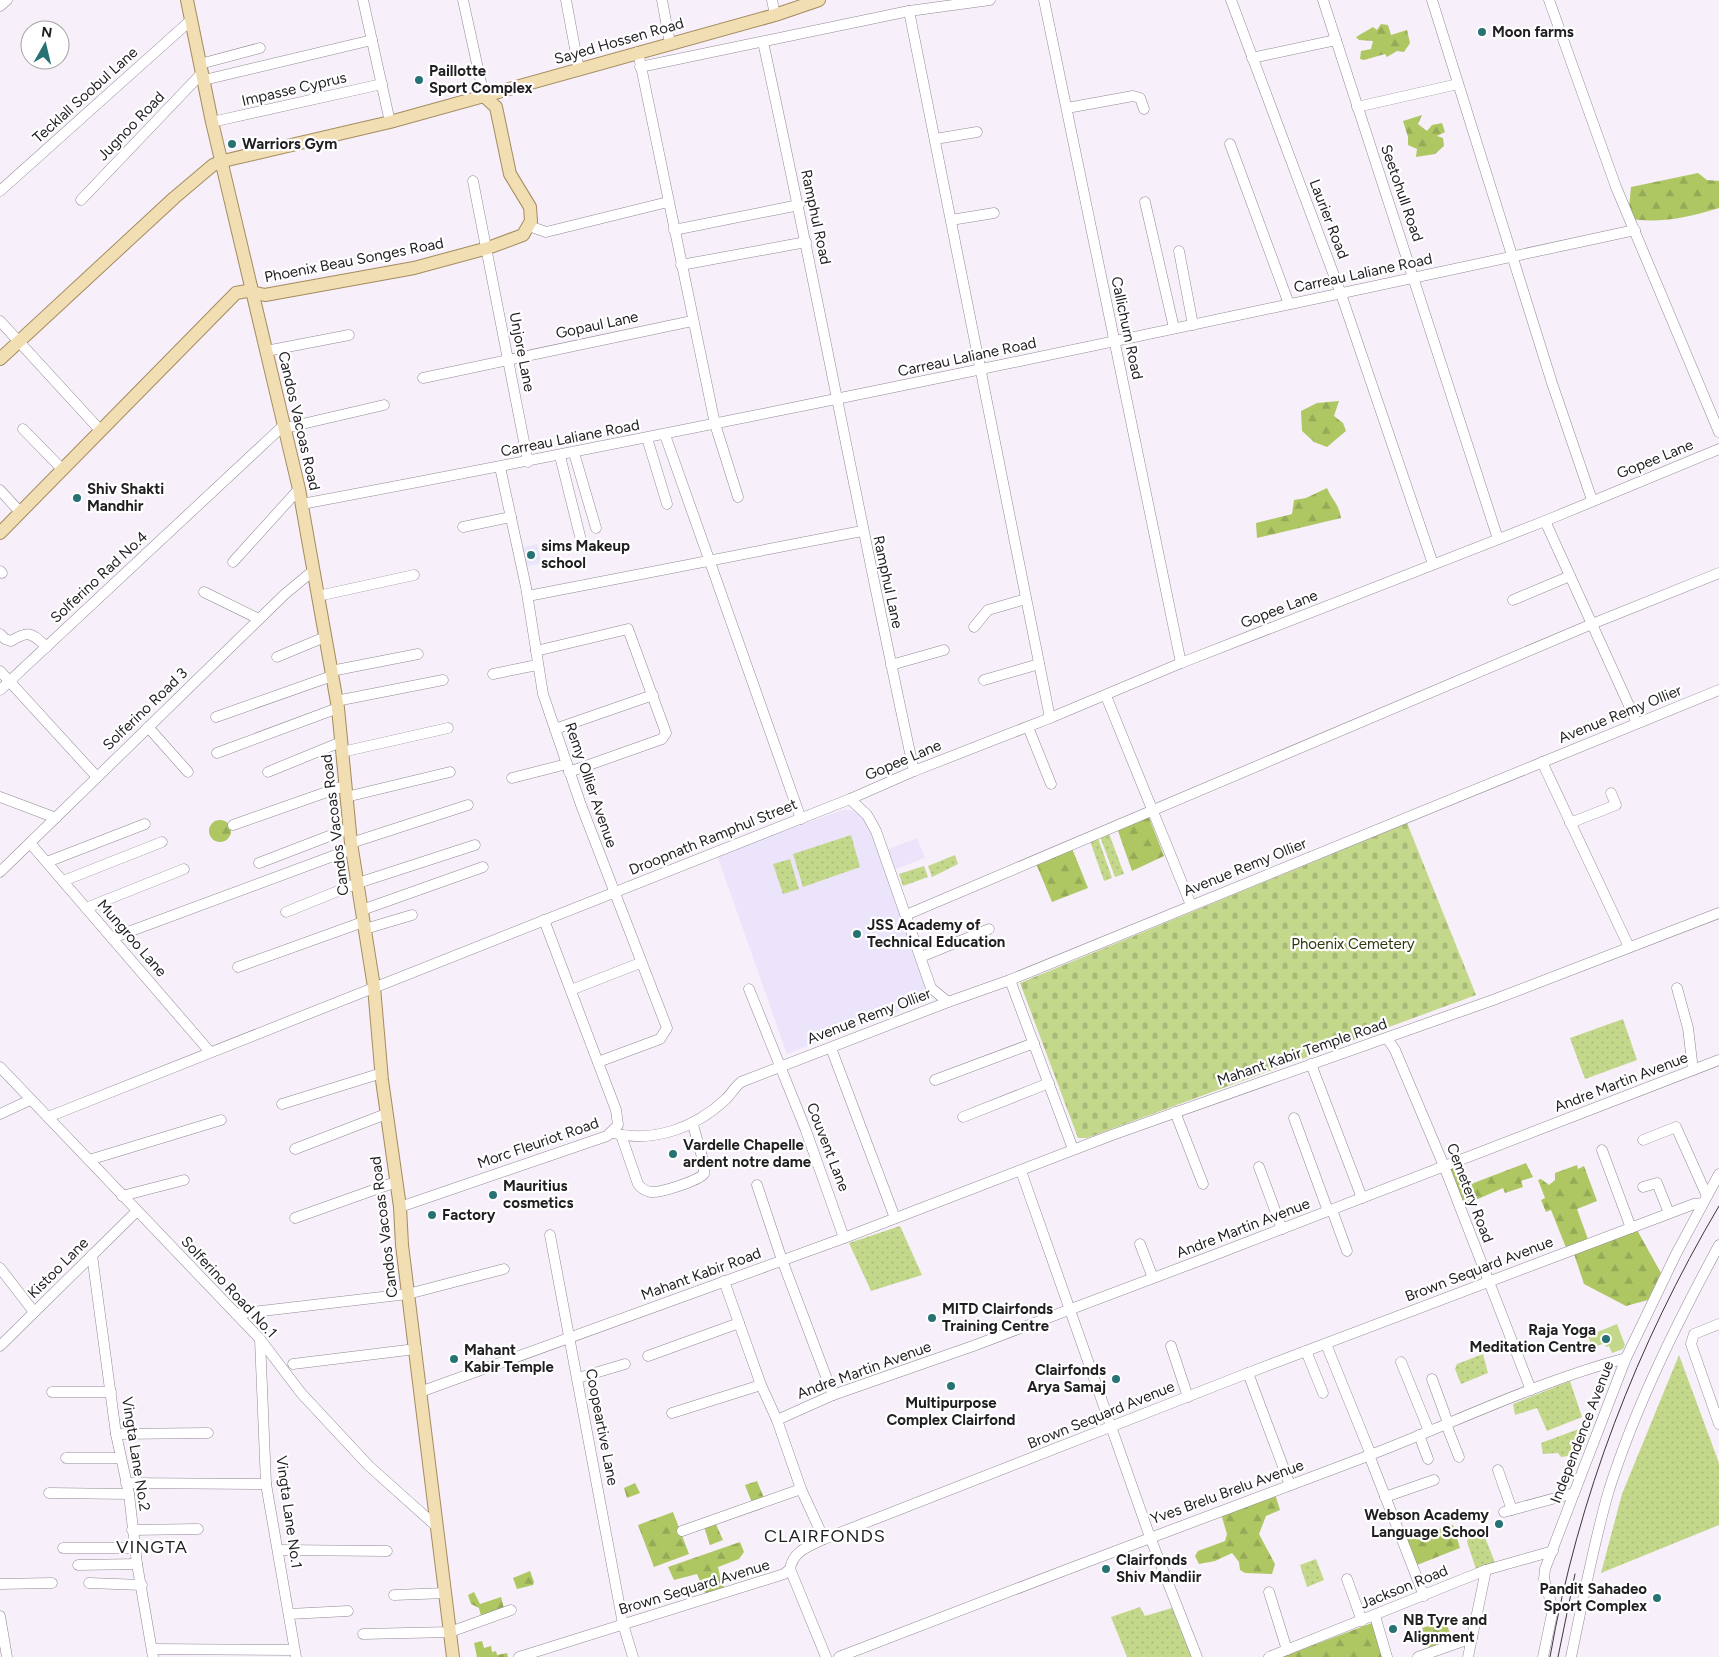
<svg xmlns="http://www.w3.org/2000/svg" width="1719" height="1657" font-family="Figtree,sans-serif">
  <defs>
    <pattern id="green-dots" width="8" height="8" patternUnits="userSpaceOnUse" patternTransform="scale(1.25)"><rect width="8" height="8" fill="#c4d88c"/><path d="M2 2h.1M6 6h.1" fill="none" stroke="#a8b978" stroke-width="1.8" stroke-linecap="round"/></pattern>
    <pattern id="forest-firs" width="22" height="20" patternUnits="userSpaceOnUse" patternTransform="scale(1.25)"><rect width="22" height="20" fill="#aec763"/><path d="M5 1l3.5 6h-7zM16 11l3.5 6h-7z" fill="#95aa56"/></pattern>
    <pattern id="cemetery-stones" width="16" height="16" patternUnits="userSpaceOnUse" patternTransform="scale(1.25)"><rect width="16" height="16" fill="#c4d88c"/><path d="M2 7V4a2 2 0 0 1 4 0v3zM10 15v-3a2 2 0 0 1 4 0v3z" fill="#a8b978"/></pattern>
  </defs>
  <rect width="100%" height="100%" fill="#f7effa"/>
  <g fill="#ebe4fa">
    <path d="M537,544L542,563L524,567L520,548Z"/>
    <path d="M843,810H852L867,820L935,992L932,998L787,1054L717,855Z"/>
    <path d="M917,838L925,858L893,870L886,850Z"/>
  </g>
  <g fill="url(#green-dots)">
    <path d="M1108,831L1124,874L1115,877L1099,834Z"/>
    <path d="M851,835L860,867L803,887L793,854Z"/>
    <path d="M1097,835L1112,878L1104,881L1089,838Z"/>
    <path d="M955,855L958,864L932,877L928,866Z"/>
    <path d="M790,859L799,889L783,894L773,864Z"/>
    <path d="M924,866L928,877L903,886L899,874Z"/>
    <path d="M1623,1019L1637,1060L1585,1079L1570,1038Z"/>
    <path d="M900,1226L922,1275L871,1291L849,1243Z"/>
    <path d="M1483,1354L1488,1373L1461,1384L1455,1369L1457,1364Z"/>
    <path d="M1679,1355L1719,1463V1525L1601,1573L1622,1494Z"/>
    <path d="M1570,1381L1582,1417L1547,1431L1537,1408L1515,1415L1513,1404Z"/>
    <path d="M1592,1424L1581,1454L1561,1457L1558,1453L1543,1454L1541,1443Z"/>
    <path d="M1484,1535L1496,1565L1477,1572L1467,1542L1468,1538Z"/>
    <path d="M1316,1559L1324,1580L1307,1587L1300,1565Z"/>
    <path d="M1140,1607L1145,1616L1172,1608L1192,1657H1127L1111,1617Z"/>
  </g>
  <g fill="url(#forest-firs)">
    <path d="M1381,24L1388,25L1391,35L1407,30L1410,43L1404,52L1397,51L1387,57L1385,54L1364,60L1360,59L1361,51L1371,49L1373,41L1359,40L1356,37L1373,27L1377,30Z"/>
    <path d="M1422,115L1418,124L1427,131L1432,125L1442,123L1445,132L1437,136L1443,138L1444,146L1435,154L1416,157L1417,149L1408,145V137L1403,121Z"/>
    <path d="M1698,173L1707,180L1719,181V208C1685,218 1665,223 1628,219L1631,187Z"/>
    <path d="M1339,401L1334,416L1343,423L1346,431L1327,447L1314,442L1302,431L1301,411L1317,403Z"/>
    <path d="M1327,488C1333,502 1338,502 1341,518L1257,538L1256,523L1292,514L1294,500L1306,498Z"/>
    <path d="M1148,815L1164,856L1132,871L1117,828Z"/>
    <circle cx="220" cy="831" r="11"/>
    <path d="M1071,846L1088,888L1052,902L1035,861Z"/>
    <path d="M1526,1163L1533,1177L1521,1181L1523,1187L1505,1193L1503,1188L1462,1206L1449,1170L1462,1164L1471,1184Z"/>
    <path d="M1577,1165L1578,1169L1584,1166L1597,1201L1577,1209L1589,1242L1567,1250L1551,1210L1546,1212L1541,1200L1545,1198L1538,1180L1541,1179L1549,1185L1555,1180V1173Z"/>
    <path d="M1637,1230L1661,1273L1648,1300L1626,1306L1584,1284L1574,1254Z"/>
    <path d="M757,1481L764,1498L752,1503L745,1485Z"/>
    <path d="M635,1483L640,1493L627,1498L624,1488Z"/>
    <path d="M1275,1494L1280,1510L1266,1516L1259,1534L1275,1564L1272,1574L1245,1573L1240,1570L1239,1562L1232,1553L1215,1561L1199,1564L1195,1556L1198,1551L1225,1541L1227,1534L1221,1514Z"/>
    <path d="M673,1512L689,1554L654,1567L638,1525Z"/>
    <path d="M715,1522L723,1540L710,1545L704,1527Z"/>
    <path d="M1453,1525L1460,1548L1417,1565L1405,1539Z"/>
    <path d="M740,1542L744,1552L739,1559L718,1567L721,1581L726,1591L707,1598L697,1574L674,1580L668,1567Z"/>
    <path d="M530,1571L534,1582L533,1585L517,1589L513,1578Z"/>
    <path d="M474,1592L480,1604L501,1597L504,1608L481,1616L479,1608L471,1604L468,1595Z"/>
    <path d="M1445,1621L1450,1633L1448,1634L1449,1643L1430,1651L1422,1628Z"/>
    <path d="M1372,1623L1384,1657H1282Z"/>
    <path d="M482,1641L484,1648L491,1646L492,1652L496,1651L497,1655L507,1653L508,1657H477L474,1643Z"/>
  </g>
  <path fill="url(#cemetery-stones)" d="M1407,823L1476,995L1087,1138H1078L1020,983Z"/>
  <path fill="#c4d88c" d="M1617,1324L1625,1345L1623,1349L1612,1353L1609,1346L1606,1347L1605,1343L1592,1348L1588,1336Z"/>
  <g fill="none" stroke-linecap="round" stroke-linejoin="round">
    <defs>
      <g id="minor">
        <path d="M363,0L390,122"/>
        <path d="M463,0L484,96"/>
        <path d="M566,0L579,70"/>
        <path d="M662,0L670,43"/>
        <path d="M772,0L775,15"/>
        <path d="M1044,0L1181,663"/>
        <path d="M1231,0L1341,294L1433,564"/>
        <path d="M1323,0L1498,539"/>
        <path d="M1432,0L1552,383L1592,500"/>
        <path d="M1549,0L1616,187L1719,432"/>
        <path d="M0,6L7,0"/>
        <path d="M909,11L1050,718"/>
        <path d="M763,42C816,284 861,528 914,771"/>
        <path d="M638,52L715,424L738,497"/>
        <path d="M1252,58L1336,40"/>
        <path d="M200,64L260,48"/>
        <path d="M640,67L909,11L990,0"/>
        <path d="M204,80L372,40"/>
        <path d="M1357,107L1458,84"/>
        <path d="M1067,108L1133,96L1140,98L1144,109"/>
        <path d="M212,122L382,84"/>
        <path d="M935,139L977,132"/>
        <path d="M1230,144L1289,304"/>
        <path d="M473,181L528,462"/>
        <path d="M0,191L191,20"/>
        <path d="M81,200L202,73"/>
        <path d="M1145,202L1174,328"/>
        <path d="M951,220L994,213"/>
        <path d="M529,226L546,232L668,202"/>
        <path d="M674,230L799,205"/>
        <path d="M1179,251L1193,325"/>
        <path d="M681,265L806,242"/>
        <path d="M0,321L100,430"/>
        <path d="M266,351L349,335"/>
        <path d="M423,378L692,321"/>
        <path d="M285,428L384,405"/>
        <path d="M23,429L62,469"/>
        <path d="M665,435L801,819"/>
        <path d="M647,438L667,504"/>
        <path d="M574,453L596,528"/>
        <path d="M560,456L581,540"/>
        <path d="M500,467L526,587L543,694L581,805L667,1028L660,1039L598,1062"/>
        <path d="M0,490L20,512"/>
        <path d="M302,504C748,420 1192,326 1635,230"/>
        <path d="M1545,521L1637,723"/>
        <path d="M463,527L511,517"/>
        <path d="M233,562L299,489"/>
        <path d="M0,571L2,573"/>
        <path d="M204,592L259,619"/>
        <path d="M318,596L414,575"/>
        <path d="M528,596L862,531"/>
        <path d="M1513,600L1570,576"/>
        <path d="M974,627L988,610L1026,599"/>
        <path d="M0,634L5,639L11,641C30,630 31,633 47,647"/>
        <path d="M536,651L628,629L666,733L662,739L569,772"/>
        <path d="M277,657L325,637"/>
        <path d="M891,665L944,650"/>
        <path d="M0,671L97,777"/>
        <path d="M331,671L418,654"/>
        <path d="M493,674L537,665"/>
        <path d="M984,680L1039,664"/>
        <path d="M0,690L284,425"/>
        <path d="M1106,696L1191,905"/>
        <path d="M336,701L443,680"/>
        <path d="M216,717L332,676"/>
        <path d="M148,727L188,772"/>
        <path d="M1028,727L1051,784"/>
        <path d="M555,729L653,695"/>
        <path d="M342,752L448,728"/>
        <path d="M217,753L338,708"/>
        <path d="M1542,762L1629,947"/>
        <path d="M268,772L341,742"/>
        <path d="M512,778L567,764"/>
        <path d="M0,797L56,818"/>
        <path d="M346,797L450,772"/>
        <path d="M850,799L867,815L876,831L931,988L948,1002"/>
        <path d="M1570,823L1616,805L1611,793"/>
        <path d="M233,825L344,786"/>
        <path d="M30,843L210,1052"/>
        <path d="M351,843L468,805"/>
        <path d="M47,862L145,824"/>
        <path d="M259,863L350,828"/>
        <path d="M0,872L285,594L314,570"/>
        <path d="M63,881L162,842"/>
        <path d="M86,908L184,869"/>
        <path d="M362,910L483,867"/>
        <path d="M286,912L358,883L475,845"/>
        <path d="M906,915L1592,624L1719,573"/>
        <path d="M365,929L412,915"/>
        <path d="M112,938L352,849"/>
        <path d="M921,957L989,929"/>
        <path d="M238,967L363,922"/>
        <path d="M1010,980L1073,1149"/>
        <path d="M1677,988L1688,1028L1693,1070"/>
        <path d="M749,989L805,1128L844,1238"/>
        <path d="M571,990L640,963"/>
        <path d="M1387,1038L1395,1050L1444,1166L1531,1390"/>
        <path d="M831,1048L895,1218"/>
        <path d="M1311,1064L1362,1198"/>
        <path d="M0,1067L260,1339L301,1393L369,1466L436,1526"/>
        <path d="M935,1080L1034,1043"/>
        <path d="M282,1104L382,1073"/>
        <path d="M1175,1112L1203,1184"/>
        <path d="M0,1114L30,1100"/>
        <path d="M48,1117L850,799L914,771L1050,718L1181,663L1545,521L1719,449"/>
        <path d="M963,1117L1049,1083"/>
        <path d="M1294,1118L1328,1211"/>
        <path d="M612,1133C654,1143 695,1128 726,1099C731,1094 735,1087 741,1082L948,1002L1010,980L1719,690"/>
        <path d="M621,1135L638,1184C641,1188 645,1191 651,1192C661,1193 697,1181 704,1174V1164L693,1125"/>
        <path d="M1643,1140L1676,1127L1707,1196"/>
        <path d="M295,1149L386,1114"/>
        <path d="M1602,1150L1631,1228"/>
        <path d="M89,1160L221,1120"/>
        <path d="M1259,1167L1282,1229"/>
        <path d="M1021,1171L1150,1537L1197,1657"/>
        <path d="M757,1185L782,1260L833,1395"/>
        <path d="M1643,1187L1657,1183L1669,1213"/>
        <path d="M122,1196L184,1180"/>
        <path d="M400,1207L607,1136L618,1125L616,1110L544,920"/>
        <path d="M1332,1210L1347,1251"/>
        <path d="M295,1218L396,1182"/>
        <path d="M550,1235L623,1624L633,1657"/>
        <path d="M1140,1244L1153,1278"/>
        <path d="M92,1255L116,1434L129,1494L137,1564L153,1657"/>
        <path d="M0,1268L34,1312"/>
        <path d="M724,1281L761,1385L777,1420L801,1489L824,1539"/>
        <path d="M236,1314L408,1294L504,1269"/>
        <path d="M1719,1324L1694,1334L1691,1344L1719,1424"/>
        <path d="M260,1339L266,1484L296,1657"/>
        <path d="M1326,1344L1371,1455"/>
        <path d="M0,1346L137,1211"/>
        <path d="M1171,1346L1188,1397"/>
        <path d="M1306,1351L1323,1393"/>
        <path d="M648,1356L739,1323"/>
        <path d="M1401,1362L1429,1431"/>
        <path d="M293,1364L416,1349"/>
        <path d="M1248,1373L1290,1485"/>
        <path d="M578,1378L625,1364"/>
        <path d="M1432,1379L1448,1423"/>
        <path d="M52,1392H111"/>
        <path d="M420,1392L844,1238L1112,1135L1493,1000L1719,913"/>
        <path d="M672,1413L761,1385"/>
        <path d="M777,1420L833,1395L973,1346L1209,1257L1719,1060"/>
        <path d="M1446,1424L1459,1457"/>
        <path d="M116,1434L208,1433"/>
        <path d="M1419,1435L1428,1459"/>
        <path d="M1369,1455L1424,1596"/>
        <path d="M66,1458H120"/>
        <path d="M1498,1470L1512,1510"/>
        <path d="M126,1483L266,1484"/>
        <path d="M49,1493L129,1494"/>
        <path d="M1385,1497L1434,1480"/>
        <path d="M1504,1512L1574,1493"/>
        <path d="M132,1530L198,1529"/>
        <path d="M682,1531L801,1489"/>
        <path d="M63,1548H134"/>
        <path d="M278,1550L387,1551"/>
        <path d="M78,1565L137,1564"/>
        <path d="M790,1569L826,1657"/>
        <path d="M1347,1579L1362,1621"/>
        <path d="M89,1583L142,1585"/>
        <path d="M0,1584L52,1583"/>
        <path d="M1269,1592L1287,1650"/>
        <path d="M394,1595L446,1593"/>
        <path d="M289,1614L348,1611"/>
        <path d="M0,1616L7,1657"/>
        <path d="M1375,1616L1387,1657"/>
        <path d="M363,1634L450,1632L511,1610"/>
        <path d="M152,1649L294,1650"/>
        <path d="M519,1657L784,1574L790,1569C793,1551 809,1546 824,1539L1248,1373L1694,1204L1703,1203"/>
        <path d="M839,1657C1014,1589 1189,1523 1365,1457C1452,1424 1536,1382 1626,1358"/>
        <path d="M1269,1657L1486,1570L1553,1551"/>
        <path d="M1418,1657L1472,1638"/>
        <path d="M1468,1657L1486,1570"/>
        <path d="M1543,1657L1553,1609L1544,1579L1545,1569L1626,1358L1676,1254L1719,1174"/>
        <path d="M1571,1657C1583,1601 1593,1545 1609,1490C1636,1405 1677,1323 1719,1245"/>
      </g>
      <g id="major">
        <path d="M187,0L212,122L299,489L318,596L338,708L351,843L374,987L382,1080L400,1207L402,1245L453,1657"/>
        <path d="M0,359L174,198L213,165L223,161L390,122L775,15L819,0"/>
        <path d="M0,533L236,293L247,291L265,295L414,268L488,248L523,235L531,221L530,207L510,174L496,107L484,96"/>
      </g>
    </defs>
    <use href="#minor" stroke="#918a94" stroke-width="11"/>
    <use href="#major" stroke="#a38c5f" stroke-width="14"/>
    <use href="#minor" stroke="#fff" stroke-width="10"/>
    <use href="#major" stroke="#f2deb3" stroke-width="12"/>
    <g stroke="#3b383c" stroke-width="1">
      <path d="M1550,1657C1578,1497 1637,1345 1719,1206"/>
      <path d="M1558,1657L1575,1574"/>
    </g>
  </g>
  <g fill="#277272" stroke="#fff" stroke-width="2">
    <circle cx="1482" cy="32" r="5"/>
    <circle cx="419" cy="80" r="5"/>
    <circle cx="232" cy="144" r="5"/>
    <circle cx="77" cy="498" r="5"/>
    <circle cx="531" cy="555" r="5"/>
    <circle cx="857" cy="934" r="5"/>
    <circle cx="673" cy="1154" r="5"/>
    <circle cx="493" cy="1195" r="5"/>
    <circle cx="432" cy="1215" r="5"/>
    <circle cx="932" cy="1318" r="5"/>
    <circle cx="1606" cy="1339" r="5"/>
    <circle cx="454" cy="1359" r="5"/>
    <circle cx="1116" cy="1379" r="5"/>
    <circle cx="951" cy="1386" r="5"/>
    <circle cx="1499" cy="1524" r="5"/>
    <circle cx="1106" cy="1569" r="5"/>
    <circle cx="1657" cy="1598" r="5"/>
    <circle cx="1393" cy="1629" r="5"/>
  </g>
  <g text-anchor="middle" stroke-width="4.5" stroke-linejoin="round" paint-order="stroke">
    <g font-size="15" font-weight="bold" fill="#201e21" stroke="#fff" text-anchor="start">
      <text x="1492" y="37">Moon farms</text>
      <text x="429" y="76">Paillotte<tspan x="429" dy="17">Sport Complex</tspan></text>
      <text x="242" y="149">Warriors Gym</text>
      <text x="87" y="494">Shiv Shakti<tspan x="87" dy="17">Mandhir</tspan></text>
      <text x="541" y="551">sims Makeup<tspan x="541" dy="17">school</tspan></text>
      <text x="867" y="930">JSS Academy of<tspan x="867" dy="17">Technical Education</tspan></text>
      <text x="683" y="1150">Vardelle Chapelle<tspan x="683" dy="17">ardent notre dame</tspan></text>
      <text x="503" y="1191">Mauritius<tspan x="503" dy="17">cosmetics</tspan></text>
      <text x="442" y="1220">Factory</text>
      <text x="942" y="1314">MITD Clairfonds<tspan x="942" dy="17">Training Centre</tspan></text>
      <text x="1596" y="1335" text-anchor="end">Raja Yoga<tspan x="1596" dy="17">Meditation Centre</tspan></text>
      <text x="464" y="1355">Mahant<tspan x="464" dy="17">Kabir Temple</tspan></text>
      <text x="1106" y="1375" text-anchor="end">Clairfonds<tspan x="1106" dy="17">Arya Samaj</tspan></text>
      <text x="951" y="1408" text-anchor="middle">Multipurpose<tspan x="951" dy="17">Complex Clairfond</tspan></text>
      <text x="1489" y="1520" text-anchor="end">Webson Academy<tspan x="1489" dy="17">Language School</tspan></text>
      <text x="1116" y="1565">Clairfonds<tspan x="1116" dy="17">Shiv Mandiir</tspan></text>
      <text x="1647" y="1594" text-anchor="end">Pandit Sahadeo<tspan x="1647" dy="17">Sport Complex</tspan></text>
      <text x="1403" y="1625">NB Tyre and<tspan x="1403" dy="17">Alignment</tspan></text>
    </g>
    <g font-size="15" fill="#201e21" stroke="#fff">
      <text transform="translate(619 41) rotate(-16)" y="5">Sayed Hossen Road</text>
      <text transform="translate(294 89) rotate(-13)" y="5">Impasse Cyprus</text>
      <text transform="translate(85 95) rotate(-42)" y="5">Tecklall Soobul Lane</text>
      <text transform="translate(131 126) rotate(-46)" y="5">Jugnoo Road</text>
      <text transform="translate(1402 193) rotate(71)" y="5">Seetohull Road</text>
      <text transform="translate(816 217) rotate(78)" y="5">Ramphul Road</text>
      <text transform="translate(1329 219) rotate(69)" y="5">Laurier Road</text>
      <text transform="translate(354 260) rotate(-11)" y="5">Phoenix Beau Songes Road</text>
      <text transform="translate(1363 273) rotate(-12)" y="5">Carreau Laliane Road</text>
      <text transform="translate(597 325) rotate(-12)" y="5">Gopaul Lane</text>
      <text transform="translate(1127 328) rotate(78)" y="5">Callichurn Road</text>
      <text transform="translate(522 352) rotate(79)" y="5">Unjore Lane</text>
      <text transform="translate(967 357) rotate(-12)" y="5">Carreau Laliane Road</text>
      <text transform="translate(299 421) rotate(77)" y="5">Candos Vacoas Road</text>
      <text transform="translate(570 438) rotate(-11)" y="5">Carreau Laliane Road</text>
      <text transform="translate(1655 459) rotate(-22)" y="5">Gopee Lane</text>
      <text transform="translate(99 577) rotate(-43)" y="5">Solferino Rad No.4</text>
      <text transform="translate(888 582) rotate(78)" y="5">Ramphul Lane</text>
      <text transform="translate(1279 609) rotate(-21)" y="5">Gopee Lane</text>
      <text transform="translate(145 709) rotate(-44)" y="5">Solferino Road 3</text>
      <text transform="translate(1620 714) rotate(-22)" y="5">Avenue Remy Ollier</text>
      <text transform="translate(903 760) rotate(-23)" y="5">Gopee Lane</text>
      <text transform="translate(591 785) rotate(71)" y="5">Remy Ollier Avenue</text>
      <text transform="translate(335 825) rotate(-97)" y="5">Candos Vacoas Road</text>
      <text transform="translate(713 837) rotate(-22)" y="5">Droopnath Ramphul Street</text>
      <text transform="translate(1245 867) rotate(-22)" y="5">Avenue Remy Ollier</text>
      <text transform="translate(132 938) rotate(49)" y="5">Mungroo Lane</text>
      <text transform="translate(869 1016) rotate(-21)" y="5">Avenue Remy Ollier</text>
      <text transform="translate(1302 1052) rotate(-19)" y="5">Mahant Kabir Temple Road</text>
      <text transform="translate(1621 1082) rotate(-21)" y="5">Andre Martin Avenue</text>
      <text transform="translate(538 1143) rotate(-19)" y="5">Morc Fleuriot Road</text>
      <text transform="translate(828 1147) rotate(69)" y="5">Couvent Lane</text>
      <text transform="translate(1470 1193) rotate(69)" y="5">Cemetery Road</text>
      <text transform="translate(384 1227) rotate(-97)" y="5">Candos Vacoas Road</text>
      <text transform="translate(1243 1228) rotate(-21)" y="5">Andre Martin Avenue</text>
      <text transform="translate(58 1268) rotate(-45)" y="5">Kistoo Lane</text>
      <text transform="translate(1479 1269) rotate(-21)" y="5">Brown Sequard Avenue</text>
      <text transform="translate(701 1274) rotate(-20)" y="5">Mahant Kabir Road</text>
      <text transform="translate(229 1287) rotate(47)" y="5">Solferino Road No.1</text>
      <text transform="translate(864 1370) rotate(-20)" y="5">Andre Martin Avenue</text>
      <text transform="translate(1101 1415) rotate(-22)" y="5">Brown Sequard Avenue</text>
      <text transform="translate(602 1427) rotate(79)" y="5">Coopeartive Lane</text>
      <text transform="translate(1582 1432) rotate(-69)" y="5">Independence Avenue</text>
      <text transform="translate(136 1454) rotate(81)" y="5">Vingta Lane No.2</text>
      <text transform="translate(1227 1492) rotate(-20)" y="5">Yves Brelu Brelu Avenue</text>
      <text transform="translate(289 1512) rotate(82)" y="5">Vingta Lane No.1</text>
      <text transform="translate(694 1587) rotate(-17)" y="5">Brown Sequard Avenue</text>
      <text transform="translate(1404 1587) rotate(-22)" y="5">Jackson Road</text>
    </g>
    <g font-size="15" fill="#2c360b" stroke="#fff">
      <text x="1353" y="949">Phoenix Cemetery</text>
    </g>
    <g font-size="18" letter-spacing="1" fill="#201e21" stroke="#fff">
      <text x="825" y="1542">CLAIRFONDS</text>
      <text x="152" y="1553">VINGTA</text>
    </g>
  </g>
  <g transform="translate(45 45) rotate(8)"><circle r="24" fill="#ffffff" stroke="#a6a5a6"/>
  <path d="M0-4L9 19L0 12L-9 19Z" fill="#277272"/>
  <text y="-8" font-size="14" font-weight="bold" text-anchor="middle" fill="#201e21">N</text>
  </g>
</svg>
